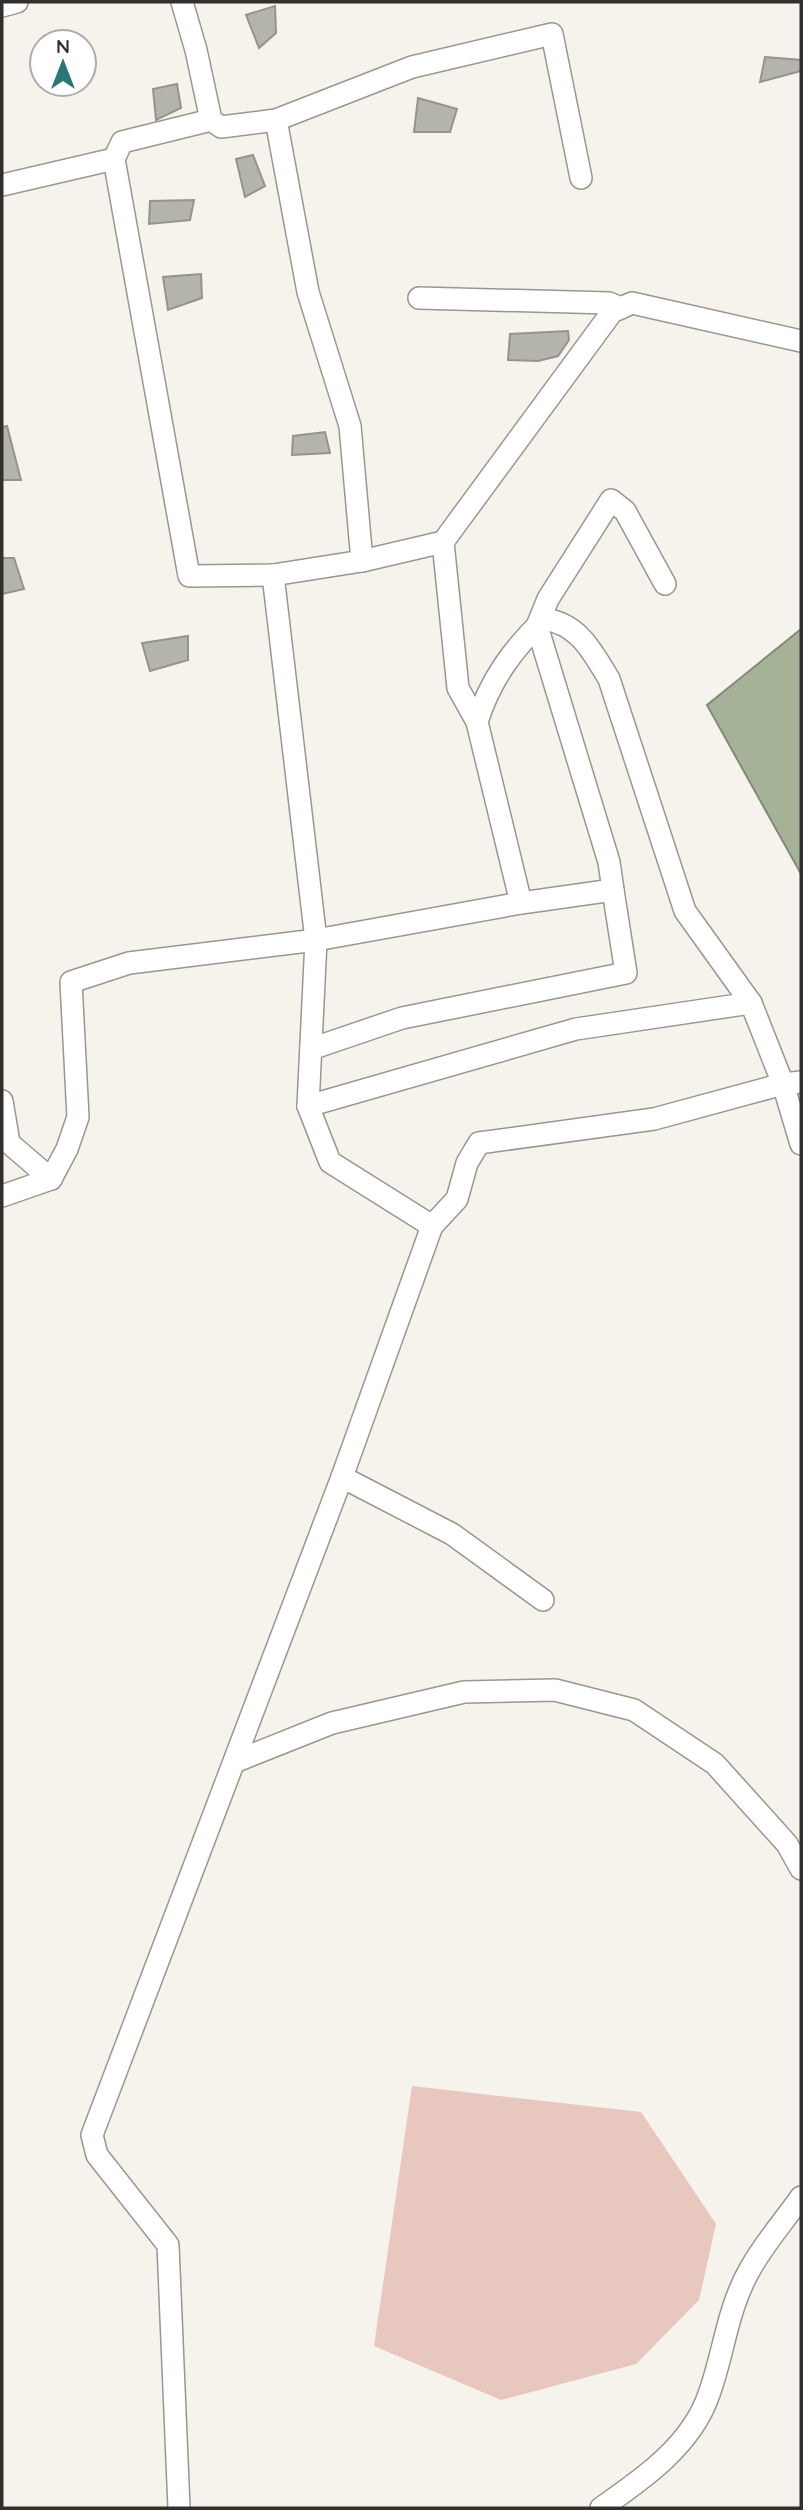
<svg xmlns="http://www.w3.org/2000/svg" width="803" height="2510" font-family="Quicksand,sans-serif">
  <rect width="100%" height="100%" fill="#f6f2ec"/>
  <path fill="#e7c7be" d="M412,2086L641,2112L716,2224L699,2300L636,2364L501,2400L374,2346Z"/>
  <path fill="#a5b297" stroke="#828b77" stroke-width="2" d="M801,629V874L707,705Z"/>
  <g fill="#b4b4ad" stroke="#94948d" stroke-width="2">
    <path d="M275,6L276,33L259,48L246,15Z"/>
    <path d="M765,57L801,60V71L760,82Z"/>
    <path d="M177,84L181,108L156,120L153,89Z"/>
    <path d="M418,98L457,109L450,132H414Z"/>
    <path d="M253,155L265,186L245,197L236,159Z"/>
    <path d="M194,200L190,220L149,224L150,201Z"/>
    <path d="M201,274L202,298L168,310L163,277Z"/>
    <path d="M568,331L569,340L558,356L538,361L508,360L510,334Z"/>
    <path d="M7,426L21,480H2V427Z"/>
    <path d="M325,432L330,453L292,455L293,436Z"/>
    <path d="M2,558H14L24,589L2,594Z"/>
    <path d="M188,636V660L150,671L142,643Z"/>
  </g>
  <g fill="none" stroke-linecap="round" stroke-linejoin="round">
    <defs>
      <g id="minor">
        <path d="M182,2L196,50L211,120L221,127L276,120L412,67L552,34L581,178"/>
        <path d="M2,6L17,2"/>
        <path d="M276,120L308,292L350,426L362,561"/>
        <path d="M114,159L122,142L211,120"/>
        <path d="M2,185L114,159L189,576L273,575L362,561L443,542L612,312L632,303L801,341"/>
        <path d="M419,298L609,303L621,308"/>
        <path d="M443,542L458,688L477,722"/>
        <path d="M273,575L316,940L521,903L477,722C490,680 513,649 544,619C579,624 592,651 609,679L685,911L751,1003L783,1084L801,1144"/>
        <path d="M613,890L609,862L537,626L548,599L611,500L625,511L665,584"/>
        <path d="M311,1049L402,1018L626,973L613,890L521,903"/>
        <path d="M2,1101L9,1143L51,1179"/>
        <path d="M308,1106L576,1029L751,1003"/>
        <path d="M51,1179L67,1149L78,1117L71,982L129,963L316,940L308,1106L330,1162L432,1226L457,1199L467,1163L479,1143L654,1119L783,1084L801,1082"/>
        <path d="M2,1196L51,1179"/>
        <path d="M342,1477L452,1534L543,1600"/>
        <path d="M234,1762L332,1723L464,1692L555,1690L634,1710L715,1764L787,1844L801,1869"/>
        <path d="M179,2508L168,2245L97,2155L92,2135L342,1477L432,1226"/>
        <path d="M601,2508C643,2479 692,2445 709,2394C724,2353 727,2310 749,2271C763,2245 784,2221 801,2197"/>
      </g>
    </defs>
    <use href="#minor" stroke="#9a9690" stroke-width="24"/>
    <use href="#minor" stroke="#fff" stroke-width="21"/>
  </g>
  <rect width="803" height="2510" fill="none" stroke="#31302d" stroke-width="7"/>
  <g transform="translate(63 63)"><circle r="33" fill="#ffffff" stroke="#adacab" stroke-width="2"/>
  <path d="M0-5L12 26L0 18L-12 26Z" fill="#2c7678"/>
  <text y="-10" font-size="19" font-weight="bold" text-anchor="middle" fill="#31302d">N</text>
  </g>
</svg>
